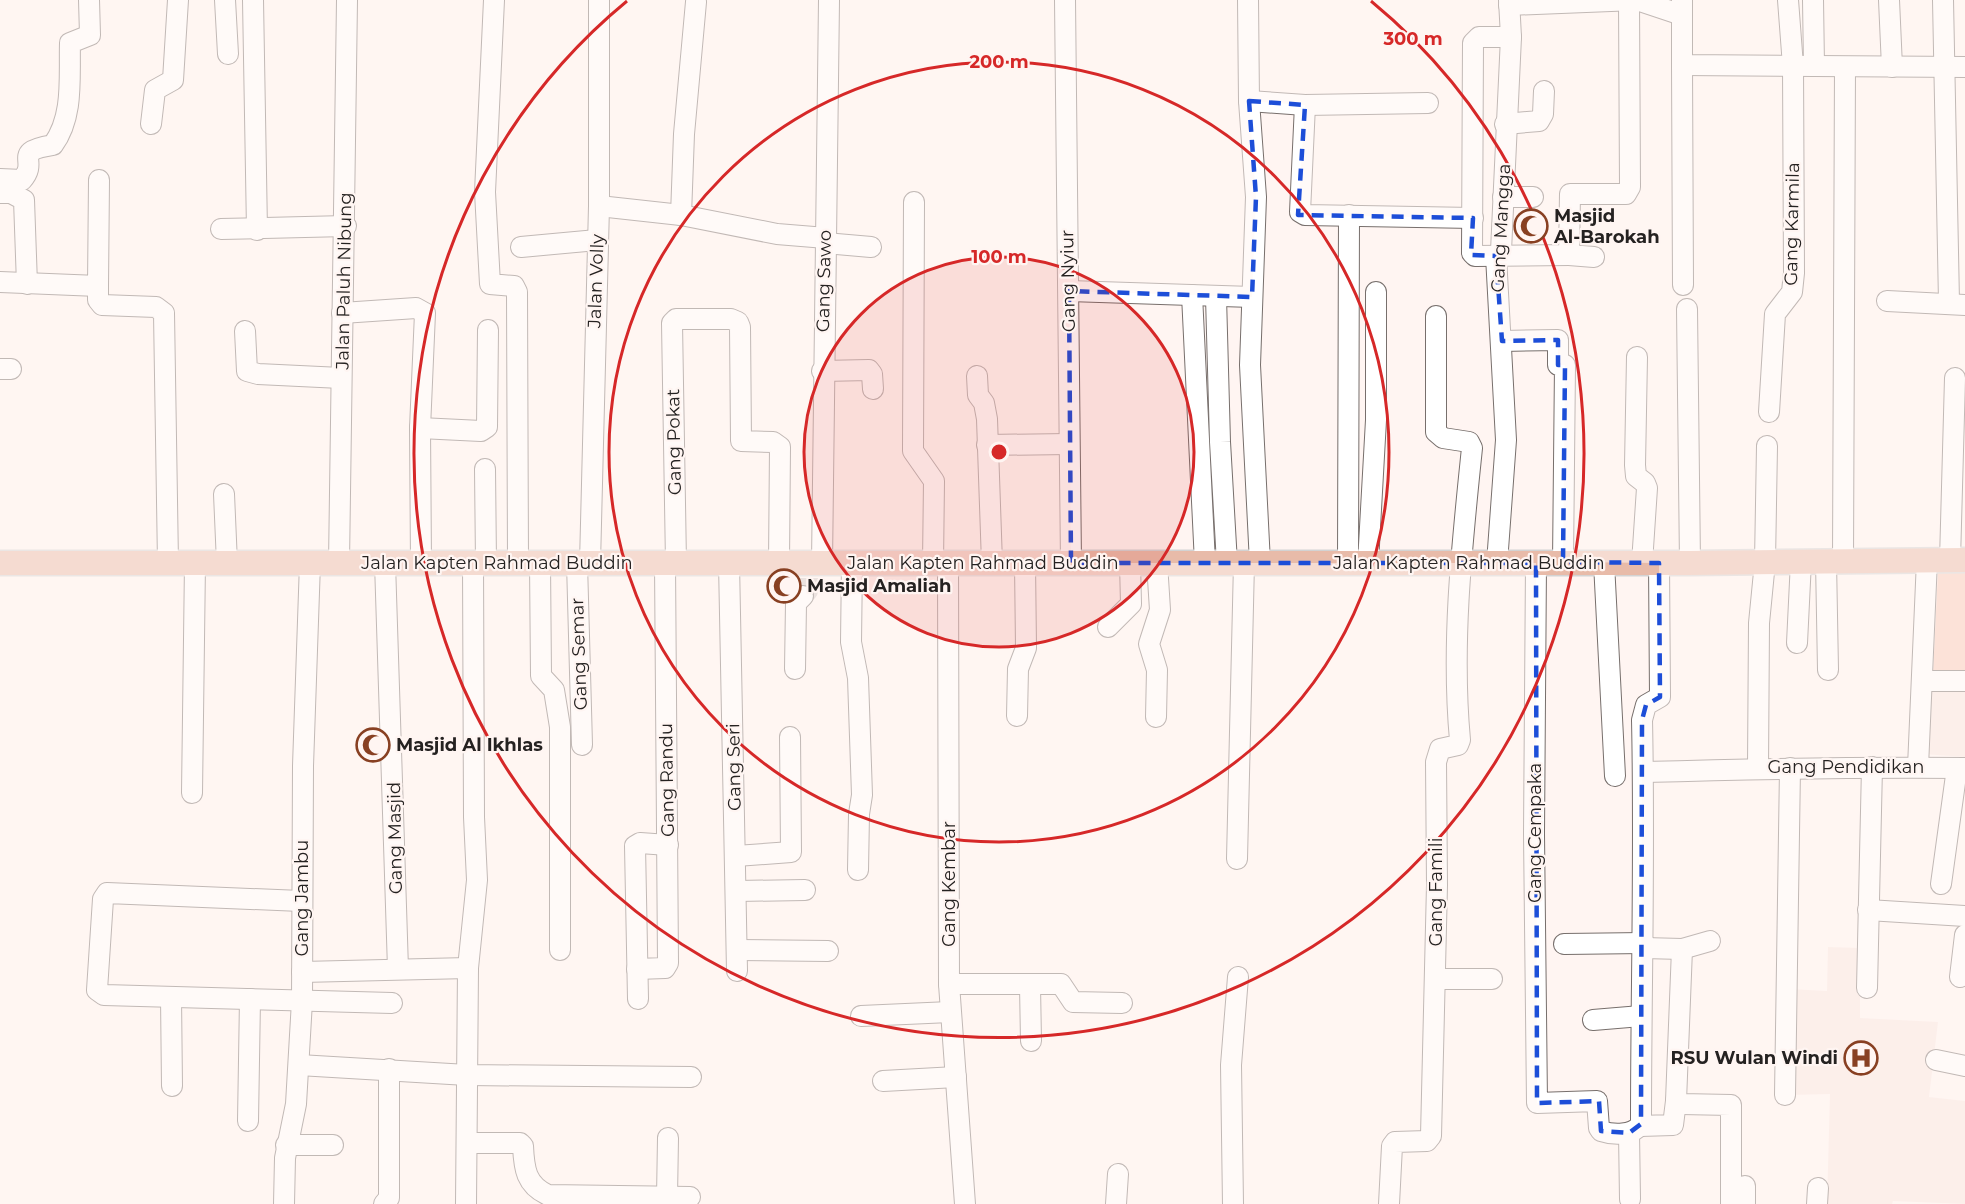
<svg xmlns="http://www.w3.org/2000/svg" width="1965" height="1204" font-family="Montserrat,sans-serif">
  <rect width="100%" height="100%" fill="#fff5f2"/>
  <g fill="#f9e7e1">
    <path d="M1925,687L1965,688V757L1923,754Z"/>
    <path d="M1828,947L1860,948V1018L1938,1022L1929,1097L1965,1101V1204L1893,1201L1892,1204H1827L1830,1094L1789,1095V989L1827,991Z"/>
  </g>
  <path fill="#f8c9b8" d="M1938,571H1965V675L1933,674Z"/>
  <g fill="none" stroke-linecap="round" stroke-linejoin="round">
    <path stroke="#d3cbc8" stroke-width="20" stroke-dasharray="20 10" stroke-linecap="butt" d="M803,596L808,591V576"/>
    <defs>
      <g id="minor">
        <path d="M225,0L228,54"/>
        <path d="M253,0L257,230"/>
        <path d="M494,0L485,192L490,284L514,286L517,292L518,563"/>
        <path d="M1065,0L1071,563"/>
        <path d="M1248,0L1249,101L1256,197L1250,365L1260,563"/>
        <path d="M1637,0L1682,15"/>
        <path d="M1682,0V65L1965,67"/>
        <path d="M1813,0L1814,65"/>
        <path d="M1889,0L1892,67"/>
        <path d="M1943,0L1949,302"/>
        <path d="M1509,5L1636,0"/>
        <path d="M1511,37H1479L1473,43L1472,253L1475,256L1569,255L1570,194H1626L1630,187L1629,1"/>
        <path d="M1682,65L1683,285"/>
        <path d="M1249,101L1305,105L1428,103"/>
        <path d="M1305,105L1300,212L1305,215L1473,218"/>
        <path d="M151,124L155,90L173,80L178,0"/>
        <path d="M1505,124L1539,121L1543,114L1544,91"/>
        <path d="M0,179L22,180C40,160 10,152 53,145C74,116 69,78 70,43L90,35L89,0"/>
        <path d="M0,193H11L24,200L27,284"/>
        <path d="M1503,197H1533"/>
        <path d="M914,202L913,451L934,481L933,563"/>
        <path d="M599,206L681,215L777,234L826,238"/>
        <path d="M681,215L684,134L696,2"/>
        <path d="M221,229L346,226"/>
        <path d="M825,243L871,247"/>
        <path d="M521,247L597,240"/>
        <path d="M1569,255L1594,257"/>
        <path d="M0,282L98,286L99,180"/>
        <path d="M98,286V300L102,305L156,307L164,313L168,563"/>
        <path d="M1069,291L1252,297"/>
        <path d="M1192,295L1205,563"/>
        <path d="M1216,297L1220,442L1227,563"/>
        <path d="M1887,301L1965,305"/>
        <path d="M1687,309L1690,563"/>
        <path d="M342,313L416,308L425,313L420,428L421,563"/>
        <path d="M245,331L247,371L258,374L341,378"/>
        <path d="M1502,341L1558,340V365H1565L1563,562"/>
        <path d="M1637,357L1635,465L1636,476L1645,483L1647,488L1642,563"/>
        <path d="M0,369H11"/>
        <path d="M822,371L869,370L872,374L873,389"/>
        <path d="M977,376L978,395L984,403L987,419L992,563"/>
        <path d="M1769,412L1775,314L1792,292L1794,273L1793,66L1788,0"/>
        <path d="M420,428L481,431L487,427L488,330"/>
        <path d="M987,445L1069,444"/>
        <path d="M485,469L486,563"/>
        <path d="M224,494L227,563"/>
        <path d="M1950,560L1955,378"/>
        <path d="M1826,561L1828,670"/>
        <path d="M1843,561L1845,67"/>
        <path d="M339,563L347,0"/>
        <path d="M385,563L398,969"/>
        <path d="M540,563L541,676L554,690L560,727V950"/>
        <path d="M577,563L582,745"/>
        <path d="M590,563L599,206V0"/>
        <path d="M676,563L672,323L676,319H731L738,322L740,327L741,441L773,442L780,447L779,563"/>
        <path d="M729,563L737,971"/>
        <path d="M822,563L829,0"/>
        <path d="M852,563L851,642L858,678L862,795L859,814L858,870"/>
        <path d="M948,563L949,984L965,1204"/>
        <path d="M1348,563L1349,215"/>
        <path d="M1368,563L1376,420V292"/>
        <path d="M1497,563L1506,440L1496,256L1501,251L1511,37L1509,0"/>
        <path d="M1536,563L1534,834L1537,1103L1597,1101L1599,1128L1601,1131C1613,1135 1633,1136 1641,1124C1641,989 1645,855 1642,720L1646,705L1660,697L1659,563"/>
        <path d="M1604,563L1615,776"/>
        <path d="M1108,627L1131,604L1130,563"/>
        <path d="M1797,643L1801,561"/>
        <path d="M795,669L796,603L803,596"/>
        <path d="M1923,681H1965"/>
        <path d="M1017,716L1018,669L1026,648L1025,563"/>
        <path d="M1156,717L1157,670L1149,644L1160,610L1157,563"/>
        <path d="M1918,767L1927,560"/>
        <path d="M1758,768L1759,623L1765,562L1767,446"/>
        <path d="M1643,772C1750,769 1857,767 1965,768"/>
        <path d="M192,793L195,563"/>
        <path d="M736,856L791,852L790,737"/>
        <path d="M1237,859L1244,563"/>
        <path d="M1941,884L1957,768"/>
        <path d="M737,891L805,890"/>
        <path d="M301,901L107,893L103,899L97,990L104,995L392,1003"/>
        <path d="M1868,910L1965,916"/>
        <path d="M1564,944L1644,943"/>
        <path d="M1644,948L1682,949L1710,941"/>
        <path d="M1682,949L1676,1101L1681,1104L1731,1105V1204"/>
        <path d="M737,950L828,951"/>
        <path d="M637,969L665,968L668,963L665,563"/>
        <path d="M302,972L468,968"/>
        <path d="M1960,977L1965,935"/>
        <path d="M1436,979H1492"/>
        <path d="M949,984H1061L1073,1002L1122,1003"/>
        <path d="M1030,986L1031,1041"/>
        <path d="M1867,988L1872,767"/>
        <path d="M171,997L172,1086"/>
        <path d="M638,999L635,846L640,843L668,845"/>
        <path d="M861,1016L950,1012"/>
        <path d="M1593,1020L1641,1016"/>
        <path d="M1936,1060L1965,1066"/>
        <path d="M299,1065L467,1075L691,1077"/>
        <path d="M883,1081L956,1077"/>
        <path d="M1785,1095L1790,768"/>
        <path d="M248,1121L250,999"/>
        <path d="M1640,1126L1673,1125L1676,1101"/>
        <path d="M1629,1133L1630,1199"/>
        <path d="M467,1143H520L523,1146C524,1169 526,1185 548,1195L690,1197"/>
        <path d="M286,1145H333"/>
        <path d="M1745,1186V1204"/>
        <path d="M667,1197L668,1138"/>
        <path d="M284,1204L285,1158L296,1104L302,1001L303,766L310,563"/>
        <path d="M384,1204L389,1198V1069"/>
        <path d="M466,1204L468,968L477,880L474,817L473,563"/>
        <path d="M1116,1204L1118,1174"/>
        <path d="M1233,1204L1231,1065L1238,977"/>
        <path d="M1389,1204L1392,1146L1395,1142L1427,1141L1431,1136L1437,885L1436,762L1440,749L1458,745L1460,740C1451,643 1462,545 1472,448L1469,442L1443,438L1436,432V316"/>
        <path d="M1817,1204L1818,1188"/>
      </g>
      <path id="major" d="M0,563H1690L1965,560"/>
    </defs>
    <use href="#minor" stroke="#776f6c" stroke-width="22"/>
    <use href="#major" stroke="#d3d3d3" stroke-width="27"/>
    <use href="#minor" stroke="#fff" stroke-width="20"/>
    <use href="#major" stroke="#e8bba9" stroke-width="24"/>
  </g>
  <path d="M0 0H1965V1204H0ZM1249,101L1305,105L1298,215L1473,218L1471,255L1496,256L1502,341L1558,340V365H1565L1563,562L1659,563L1660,697L1646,705L1642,720L1641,1124L1629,1133L1601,1131L1599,1101L1537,1103L1536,563H1071L1069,291L1252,297L1256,197Z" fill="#fff5f2" fill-opacity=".55" fill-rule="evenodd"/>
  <path fill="none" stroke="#1d4ed8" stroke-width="4.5" stroke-dasharray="12 8" stroke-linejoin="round" d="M1249,101L1305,105L1298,215L1473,218L1471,255L1496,256L1502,341L1558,340V365H1565L1563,562L1659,563L1660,697L1646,705L1642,720L1641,1124L1629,1133L1601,1131L1599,1101L1537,1103L1536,563H1071L1069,291L1252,297L1256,197Z"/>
  <circle cx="999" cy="452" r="195" fill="#d62828" fill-opacity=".12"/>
  <g fill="none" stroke="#d62828" stroke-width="3">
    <circle cx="999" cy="452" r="195"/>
    <circle cx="999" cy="452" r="390"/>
    <path d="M1371 1A585 585 0 1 1 627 1"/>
  </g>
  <defs>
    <symbol id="mosque-ring" viewBox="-11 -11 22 22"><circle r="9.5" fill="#fff5f2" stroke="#884022" stroke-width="1.5"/><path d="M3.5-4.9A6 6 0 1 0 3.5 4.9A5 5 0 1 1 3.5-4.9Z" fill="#884022"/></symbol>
    <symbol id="hospital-ring" viewBox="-11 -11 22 22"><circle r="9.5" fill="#fff5f2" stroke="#884022" stroke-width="1.5"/><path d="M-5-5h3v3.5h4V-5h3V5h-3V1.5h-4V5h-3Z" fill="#884022"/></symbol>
  </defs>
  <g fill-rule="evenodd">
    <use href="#mosque-ring" x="1512" y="207" width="38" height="38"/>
    <use href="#mosque-ring" x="765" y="567" width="38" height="38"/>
    <use href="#mosque-ring" x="354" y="726" width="38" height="38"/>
    <use href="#hospital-ring" x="1842" y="1039" width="38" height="38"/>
  </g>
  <g text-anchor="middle" stroke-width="4.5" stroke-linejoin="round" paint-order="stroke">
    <g font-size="18" font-weight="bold" fill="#252221" stroke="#fff5f2" text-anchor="start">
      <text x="1554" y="222">Masjid<tspan x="1554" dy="21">Al-Barokah</tspan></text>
      <text x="807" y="592">Masjid Amaliah</text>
      <text x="396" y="751">Masjid Al Ikhlas</text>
      <text x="1838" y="1064" text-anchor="end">RSU Wulan Windi</text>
    </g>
    <g font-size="18" fill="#252221" stroke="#fff5f2">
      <text transform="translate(1792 224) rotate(-89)" y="6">Gang Karmila</text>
      <text transform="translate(1501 228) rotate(-87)" y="6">Gang Mangga</text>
      <text transform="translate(344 281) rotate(-89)" y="6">Jalan Paluh Nibung</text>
      <text transform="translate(596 281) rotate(-88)" y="6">Jalan Volly</text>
      <text transform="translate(824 281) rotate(-89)" y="6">Gang Sawo</text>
      <text transform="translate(1068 281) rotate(-91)" y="6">Gang Nyiur</text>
      <text transform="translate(674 442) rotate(-91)" y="6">Gang Pokat</text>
      <text x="497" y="569">Jalan Kapten Rahmad Buddin</text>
      <text x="983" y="569">Jalan Kapten Rahmad Buddin</text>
      <text x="1469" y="569">Jalan Kapten Rahmad Buddin</text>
      <text transform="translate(579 654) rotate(-92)" y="6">Gang Semar</text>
      <text transform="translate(734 767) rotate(-91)" y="6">Gang Seri</text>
      <text x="1846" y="773">Gang Pendidikan</text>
      <text transform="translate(667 780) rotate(-91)" y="6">Gang Randu</text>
      <text transform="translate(1535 833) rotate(-90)" y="6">Gang Cempaka</text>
      <text transform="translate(395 838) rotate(-91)" y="6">Gang Masjid</text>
      <text transform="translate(949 884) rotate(-90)" y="6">Gang Kembar</text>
      <text transform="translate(1436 892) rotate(-90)" y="6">Gang Famili</text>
      <text transform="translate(302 898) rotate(-90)" y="6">Gang Jambu</text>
    </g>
  </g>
  <circle cx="999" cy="452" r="9" fill="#d62828" stroke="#fff5f2" stroke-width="3"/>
  <g font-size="18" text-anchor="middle" font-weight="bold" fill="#d62828" stroke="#fff5f2" stroke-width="4.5" stroke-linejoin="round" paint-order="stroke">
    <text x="1413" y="45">300 m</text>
    <text x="999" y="68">200 m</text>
    <text x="999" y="263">100 m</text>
  </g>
</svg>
